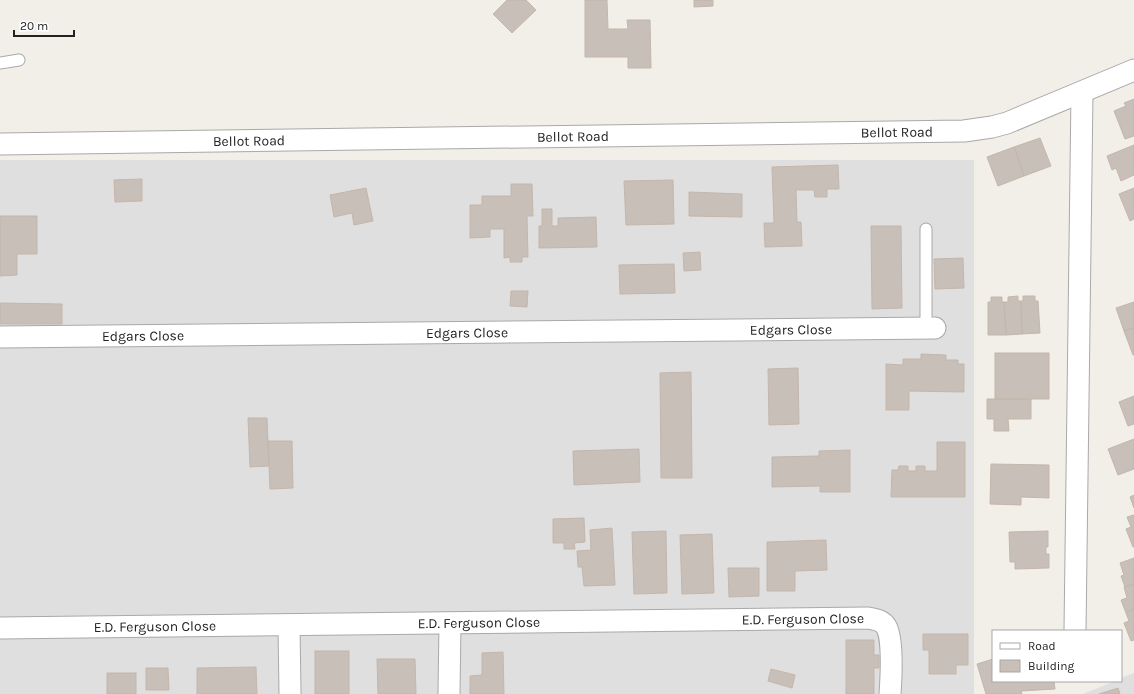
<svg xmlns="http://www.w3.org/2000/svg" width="1134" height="694" font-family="Karla,sans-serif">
  <rect width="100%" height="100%" fill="#f2efe9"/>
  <g fill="#e0dfdf">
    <rect x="0" y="160" width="974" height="534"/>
    <path d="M1134,673V694H1083L1115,681H1121V678Z"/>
  </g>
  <g fill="#c7bfb8" stroke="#c4b6ab">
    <path d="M507,0H526L536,10L512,33L493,14Z"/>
    <path d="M585,0H607L608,29H628L627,20H650L651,68H628V57H585Z"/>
    <path d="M694,0H713V6L694,7Z"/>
    <path d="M1134,99V136L1125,139L1114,111L1126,106L1124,103Z"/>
    <path d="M1040,138L1051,166L1024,176L1014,147Z"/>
    <path d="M1134,145V175L1121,181L1116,168L1112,170L1107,156Z"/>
    <path d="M1014,147L1024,176L998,186L987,157Z"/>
    <path d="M838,165L839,189H827V197H815L814,190H796L797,222H801L802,246L765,247L764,223H774L772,167Z"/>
    <path d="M142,179V201L115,202L114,180Z"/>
    <path d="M673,180L674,224L626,225L624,181Z"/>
    <path d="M511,184H532L533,216H527L528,257H522V262H510V257L504,258V229H490V237L470,238V205H482V196H511Z"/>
    <path d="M366,188L373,221L354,225L352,213L334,217L330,195Z"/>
    <path d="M1134,188V219L1130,221L1119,194Z"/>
    <path d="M689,192L742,194V217L689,216Z"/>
    <path d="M542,209H552V226H558V218L596,217L597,247L539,248V226H542Z"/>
    <path d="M0,216H37V254H17V275L0,276Z"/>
    <path d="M871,226H901L902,308L872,309Z"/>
    <path d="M700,252L701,270L684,271L683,253Z"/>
    <path d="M963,258L964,288L935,289L934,259Z"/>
    <path d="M674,264L675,293L620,294L619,265Z"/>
    <path d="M511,291H528L527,307L510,306Z"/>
    <path d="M1018,296V301H1021L1022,334L1006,335L1004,302H1008V297Z"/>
    <path d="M1023,296H1035V301H1038L1040,333L1022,334L1021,301H1023Z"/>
    <path d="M991,297H1002V302H1004L1006,335H988V302H991Z"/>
    <path d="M1134,302V328L1124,331L1116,308Z"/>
    <path d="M0,303L62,304V324H0Z"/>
    <path d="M1134,328V355H1133L1124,331Z"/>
    <rect x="995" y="353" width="54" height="46"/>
    <path d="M921,354L946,355V360H958V364H964V392L909,391V410H886V364L903,365V359H921Z"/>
    <path d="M798,368L799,424L769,425L768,369Z"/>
    <path d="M691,372L692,478H661L660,373Z"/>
    <path d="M1134,396V424L1128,426L1119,402Z"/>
    <path d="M987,399H1031V419H1008L1009,431H994V419H987Z"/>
    <path d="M248,418H267L269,466L250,467Z"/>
    <path d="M1134,439V469L1118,475L1108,449Z"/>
    <path d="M268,441H292L293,488L270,489Z"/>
    <path d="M937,442H965V497H891L892,470H898L899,466H908V471H916V466H925V471H937Z"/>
    <path d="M639,449L640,482L574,485L573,451Z"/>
    <path d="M850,450V492H820V486L772,487V457L819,456V451Z"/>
    <path d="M991,464L1049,465V498L1021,497V505L990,504Z"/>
    <path d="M1134,495V508L1130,497Z"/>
    <path d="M1134,515V547H1133L1126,529L1131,527L1127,517Z"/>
    <path d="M584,518L585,542L574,543L575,549H564V543H553V519Z"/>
    <path d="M612,528L615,585L584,586L582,567H578L577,551L591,550L590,530Z"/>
    <path d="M666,531L667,593L634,594L632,532Z"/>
    <path d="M1048,531V547H1046V554H1049V568L1015,569V562H1010L1009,532Z"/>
    <path d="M712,534L714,593L682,594L680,535Z"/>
    <path d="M826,540L827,570L795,571V591H767V542Z"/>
    <path d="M1134,558V584L1125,587L1121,576L1124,575L1120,563Z"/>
    <path d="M728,568H759V596L729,597Z"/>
    <path d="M1134,584V609L1126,613L1121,600L1127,598L1124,587Z"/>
    <path d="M1134,609V640L1131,641L1124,623L1129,621L1126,613Z"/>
    <path d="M923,634H968V665H956V674H929V650H923Z"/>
    <path d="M846,640H874V655H879V668H874V694H846Z"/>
    <rect x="315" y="651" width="34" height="43"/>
    <path d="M503,652L504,694H470V676L482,675V653Z"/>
    <path d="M377,659H415L416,694H378Z"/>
    <path d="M993,659V681H1054L1055,689L1021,691L1022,694H986L977,664Z"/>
    <path d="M256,667L257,694H197V668Z"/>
    <path d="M146,668H168L169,690H146Z"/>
    <path d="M771,669L795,675L792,688L768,681Z"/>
    <rect x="107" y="673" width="29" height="21"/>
    <path d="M1118,688L1120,694H1099Z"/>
  </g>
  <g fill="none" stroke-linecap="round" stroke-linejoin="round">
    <defs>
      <g id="lane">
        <path d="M0,63L19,60"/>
        <path d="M926,328V229"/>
      </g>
      <g id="street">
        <path id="s1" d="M0,144L964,131L992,127L1007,123L1134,70"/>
        <path id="s2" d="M0,337L935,328"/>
        <path d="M289,625L290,694"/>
        <path id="s3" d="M0,628L868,618C874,619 881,620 885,625C894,635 891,680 890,694"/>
        <path d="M1075,631L1082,93"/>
        <path d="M449,694L450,623"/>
      </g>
    </defs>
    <use href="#lane" stroke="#a9a9a9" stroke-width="13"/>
    <use href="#street" stroke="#a9a9a9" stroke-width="23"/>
    <use href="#lane" stroke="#fff" stroke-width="11"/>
    <use href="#street" stroke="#fff" stroke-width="21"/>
  </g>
  <g text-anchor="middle" stroke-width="3.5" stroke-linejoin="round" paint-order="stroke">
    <g font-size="14" fill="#222" stroke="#fff">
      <text dy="5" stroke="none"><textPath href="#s1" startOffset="897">Bellot Road</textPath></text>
      <text dy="5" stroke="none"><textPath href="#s1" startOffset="573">Bellot Road</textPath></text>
      <text dy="5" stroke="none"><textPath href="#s1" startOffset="249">Bellot Road</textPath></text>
      <text dy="5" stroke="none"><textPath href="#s2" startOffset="791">Edgars Close</textPath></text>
      <text dy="5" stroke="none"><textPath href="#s2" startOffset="467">Edgars Close</textPath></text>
      <text dy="5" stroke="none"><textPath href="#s2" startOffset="143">Edgars Close</textPath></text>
      <text dy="5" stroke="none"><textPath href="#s3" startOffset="803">E.D. Ferguson Close</textPath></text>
      <text dy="5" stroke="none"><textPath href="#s3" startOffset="479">E.D. Ferguson Close</textPath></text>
      <text dy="5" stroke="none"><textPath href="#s3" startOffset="155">E.D. Ferguson Close</textPath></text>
    </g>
  </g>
  <rect x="992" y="630" width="130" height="52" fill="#ffffff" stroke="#a7a7a7"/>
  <rect x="1000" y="643" width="20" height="6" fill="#ffffff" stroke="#a7a7a7"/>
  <text x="1028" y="650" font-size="12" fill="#222222">Road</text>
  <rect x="1000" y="660" width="20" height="12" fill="#c7bfb8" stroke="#a7a7a7"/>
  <text x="1028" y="670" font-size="12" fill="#222222">Building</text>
  <path d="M14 30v6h60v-6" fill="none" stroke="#222222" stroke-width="2"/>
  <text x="20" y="30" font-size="12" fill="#222222" stroke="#ffffff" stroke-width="3" paint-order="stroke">20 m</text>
</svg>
